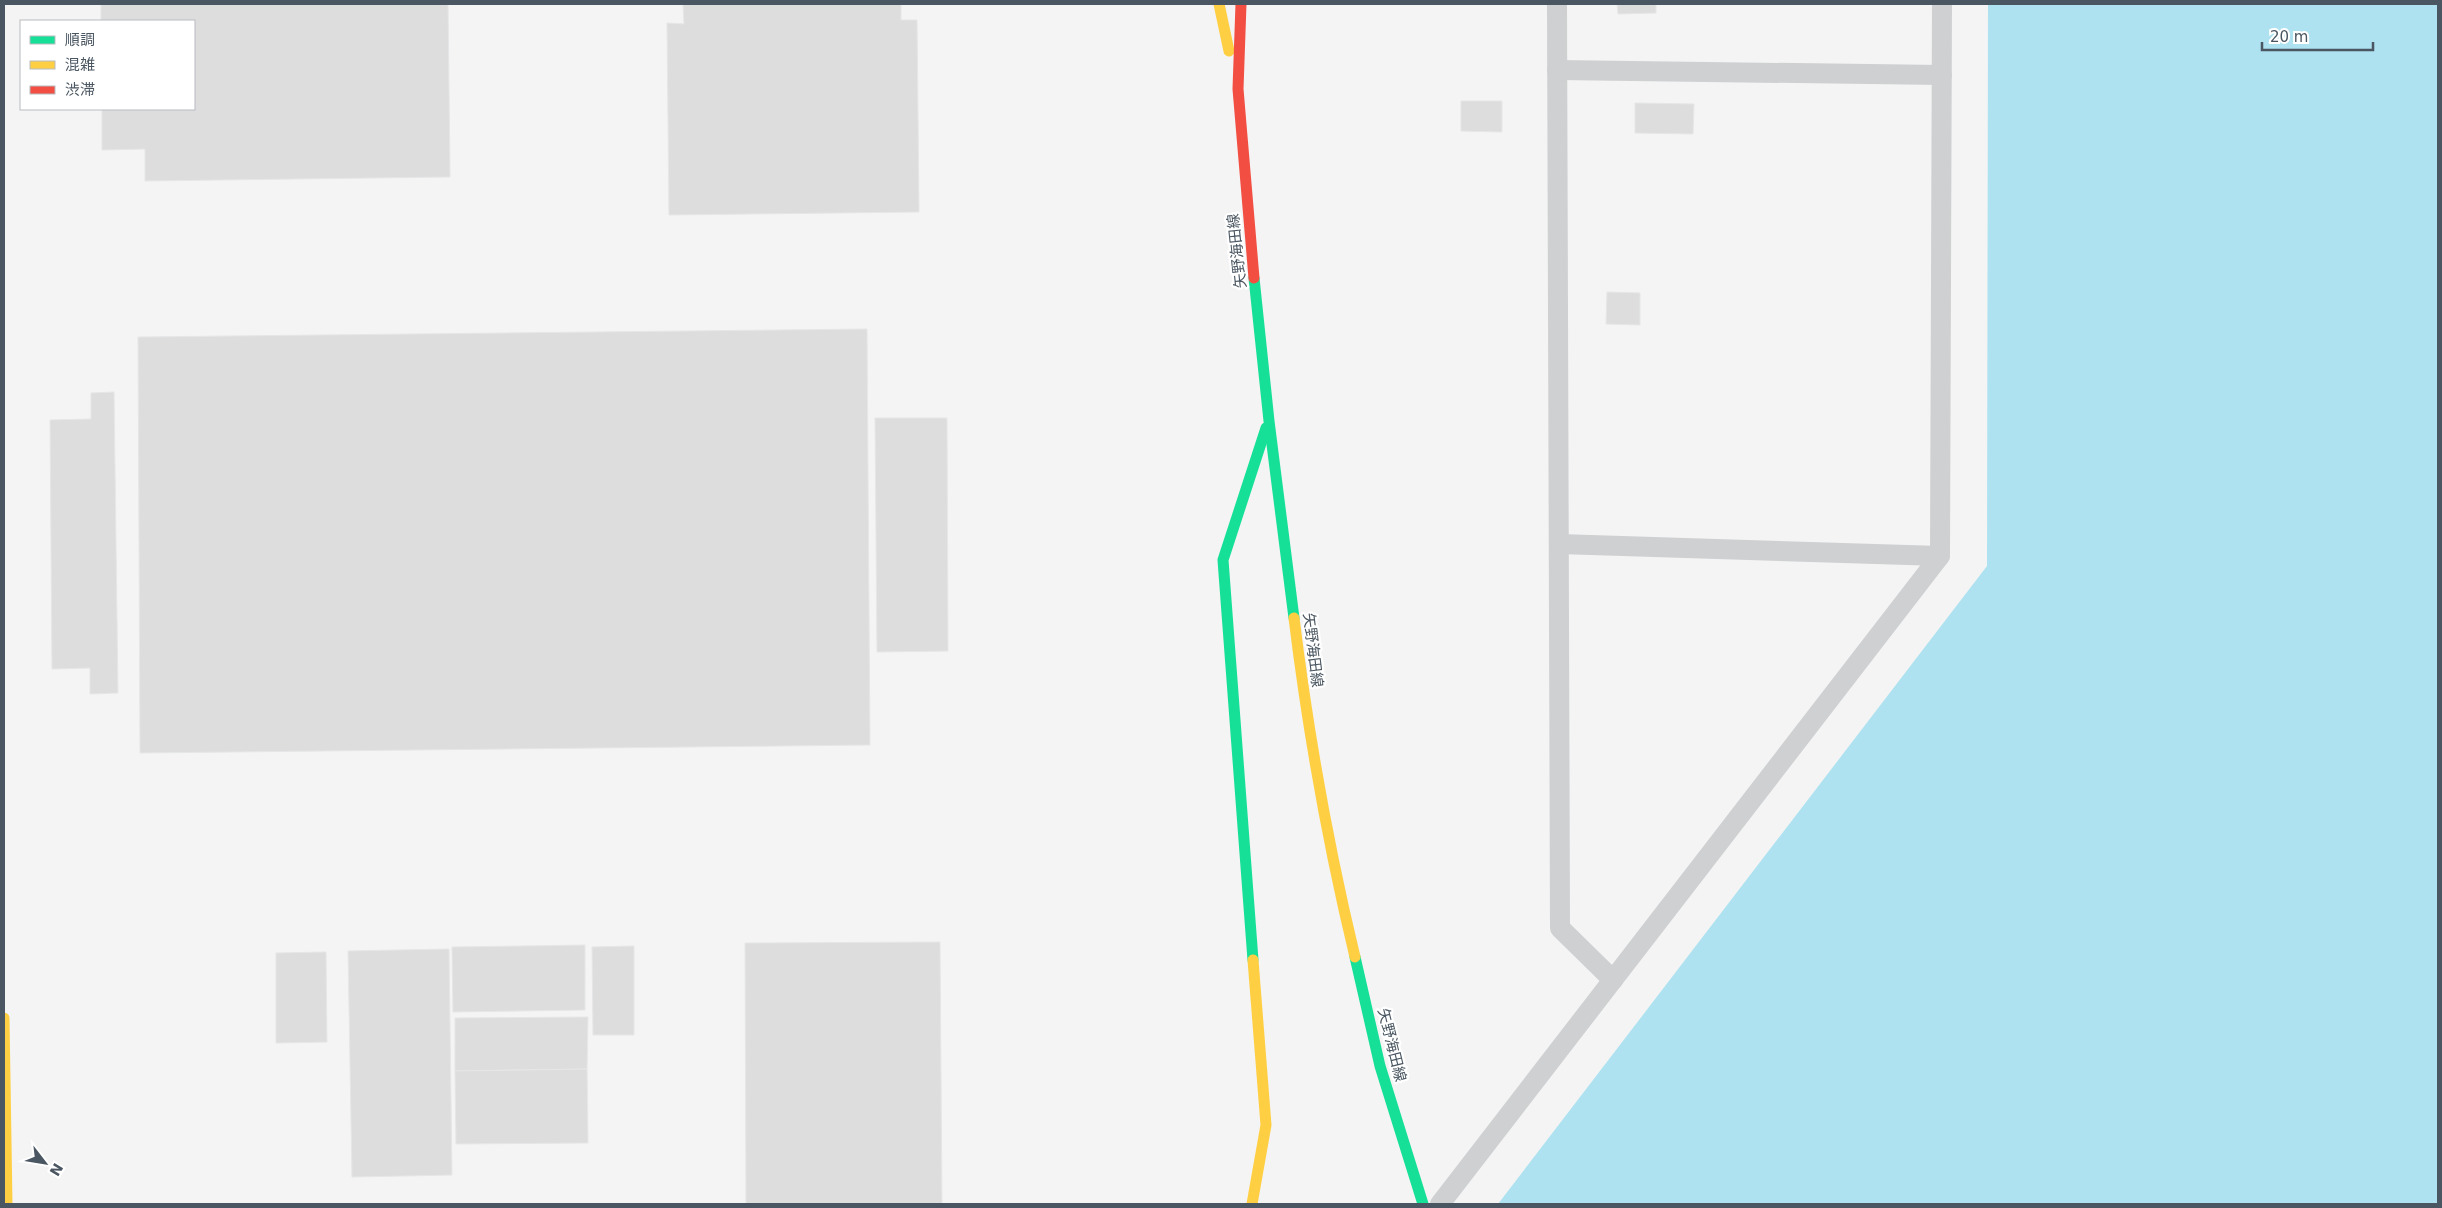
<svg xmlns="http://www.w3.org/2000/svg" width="2442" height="1208" font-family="'DejaVu Sans','Noto Sans JP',sans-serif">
  <rect width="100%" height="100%" fill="#f4f4f4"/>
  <path fill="#aee2f0" d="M1988,4H2438V1204H1498L1987,566Z"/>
  <g fill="#ddddde" stroke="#e5e6e7">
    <path d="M101,4H448L450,177L145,181V149L102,150V109H194V21H101Z"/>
    <path d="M683,4H901V20H917L919,212L669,215L667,23L684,24Z"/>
    <path d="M1617,4H1656V13L1618,14Z"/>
    <path d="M1461,101H1502V132L1461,131Z"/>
    <path d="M1635,103L1694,104L1693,134L1635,133Z"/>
    <path d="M1607,292L1640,293V325L1606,324Z"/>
    <path d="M867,329L870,745L140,753L138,337Z"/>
    <path d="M114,392L118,693L90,694V668L52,669L50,420L91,419V393Z"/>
    <path d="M875,418H947L948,651L877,652Z"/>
    <path d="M940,942L942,1204H746L745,943Z"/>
    <path d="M585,945V1010L453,1012L452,947Z"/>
    <path d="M634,946V1035H593L592,947Z"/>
    <path d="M449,949L452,1175L352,1177L348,951Z"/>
    <path d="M326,952L327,1042L276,1043V953Z"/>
    <path d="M588,1017L587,1069L455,1071V1018Z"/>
    <path d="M587,1069L588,1143L456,1144L455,1071Z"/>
  </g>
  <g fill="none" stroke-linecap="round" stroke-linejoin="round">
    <g stroke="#ced0d2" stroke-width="20">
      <path d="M1557,4L1560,928L1613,980"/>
      <path d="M1557,70L1942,75"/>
      <path d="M1559,544L1940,556"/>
      <path d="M1440,1204L1940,556L1942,4"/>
    </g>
    <g stroke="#16e098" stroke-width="11">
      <path d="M1254,278L1269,421L1294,618"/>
      <path d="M1355,957L1380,1066L1423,1204"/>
      <path d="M1253,960L1223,560L1266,428"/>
    </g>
    <g stroke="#ffcf43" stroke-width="11">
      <path d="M1219,4L1229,51"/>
      <path d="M1294,618C1308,732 1328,845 1355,957"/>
      <path d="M4,1018L7,1204"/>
      <path d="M1252,1204L1266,1125L1253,960"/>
    </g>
    <path stroke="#f24e42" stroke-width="11" d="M1241,4L1238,89L1254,278"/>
  </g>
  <g text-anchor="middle" stroke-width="4.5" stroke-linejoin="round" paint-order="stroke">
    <g font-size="15" fill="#4a5661" stroke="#fff">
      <text transform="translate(1237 251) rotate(-96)" y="5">矢野海田線</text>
      <text transform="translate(1313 650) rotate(83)" y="5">矢野海田線</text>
      <text transform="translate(1392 1045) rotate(76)" y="5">矢野海田線</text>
    </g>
  </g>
  <rect width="2442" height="1208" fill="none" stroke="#4a5661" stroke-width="10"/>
  <rect x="20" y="20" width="175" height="90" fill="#ffffff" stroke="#b7bbc0"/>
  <rect x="30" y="36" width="25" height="8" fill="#16e098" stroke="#b7bbc0"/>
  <text x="65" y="45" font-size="15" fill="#4a5661">順調</text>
  <rect x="30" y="61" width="25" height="8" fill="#ffcf43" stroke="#b7bbc0"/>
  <text x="65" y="70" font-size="15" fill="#4a5661">混雑</text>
  <rect x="30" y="86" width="25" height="8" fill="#f24e42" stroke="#b7bbc0"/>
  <text x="65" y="95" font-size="15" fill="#4a5661">渋滞</text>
  <g transform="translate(45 1163) rotate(121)" stroke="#ffffff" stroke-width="4" paint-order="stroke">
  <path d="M0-4L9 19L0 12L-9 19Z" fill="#4a5661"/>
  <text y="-8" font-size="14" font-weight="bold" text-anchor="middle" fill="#4a5661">N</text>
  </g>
  <path d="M2262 42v8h111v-8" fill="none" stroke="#4a5661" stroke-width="2.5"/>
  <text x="2270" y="42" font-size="15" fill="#4a5661" stroke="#ffffff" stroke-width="4" paint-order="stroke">20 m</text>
</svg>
